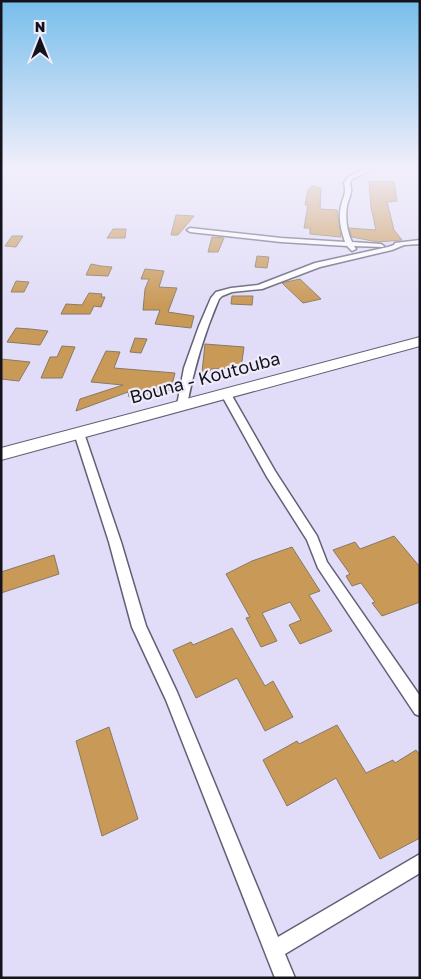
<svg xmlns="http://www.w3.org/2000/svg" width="421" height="979" font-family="'Golos Text',sans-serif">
  <rect width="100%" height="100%" fill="#e1dcf7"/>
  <g fill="#c99957" stroke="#897963">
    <path d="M369,181L394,182L397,201L387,202L394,230L402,240L378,242L352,237L349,228L376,230L371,207Z"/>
    <path d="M312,186L321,188L320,209L337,210L341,237L310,234V228H304L308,205H305L308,190Z"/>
    <path d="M176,215L194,216L178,235H171Z"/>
    <path d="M113,229H126L125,238H107Z"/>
    <path d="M12,236H23L16,247L5,246Z"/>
    <path d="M212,237L224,238L218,252H208Z"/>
    <path d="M257,256L269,257L267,268L255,267Z"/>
    <path d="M91,264L101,266L112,267L108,276L86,275Z"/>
    <path d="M145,269L164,271L159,287L177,288L168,312L194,316L191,328L155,324L160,310H143L145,289L149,279H141Z"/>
    <path d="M300,279L321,299L303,303L282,283Z"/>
    <path d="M16,281L29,282L24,292H11Z"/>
    <path d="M89,293L102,294L101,297H105L101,307L94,306L90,314H61L66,304L82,305Z"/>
    <path d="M232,296H253L252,305L231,304Z"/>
    <path d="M16,328L30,329L48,331L40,345L7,342Z"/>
    <path d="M135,338L147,339L141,353L130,352Z"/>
    <path d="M205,344L244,347L241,368L211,369L210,372H202Z"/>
    <path d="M62,346L75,347L62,378H41L50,357H57Z"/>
    <path d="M106,351L120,352L114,368L175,373L172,385L173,390L129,397L128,392L76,411L80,399L123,385L91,382Z"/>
    <path d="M1,359L30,362L19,381L1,379Z"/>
    <path d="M394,536L420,567V602L382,616L372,603L375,602L361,583L352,586L346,576L350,574L333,550L355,542L360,549Z"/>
    <path d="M292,547L320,591L309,595L332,631L300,644L289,625L301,620L290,602L262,613L277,641L261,647L246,618L250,617L226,574L252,561Z"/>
    <path d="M54,555L59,574L1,593V572Z"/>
    <path d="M232,628L265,686L273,681L293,717L265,731L237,678L196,698L173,650L191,642L193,645Z"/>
    <path d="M337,725L366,773L393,760L395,763L416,750L420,755V838L380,859L336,778L287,806L263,760L297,741L299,744Z"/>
    <path d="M109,727L138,819L102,836L76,741Z"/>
  </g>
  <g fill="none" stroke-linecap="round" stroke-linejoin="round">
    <defs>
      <g id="street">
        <path d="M365,169H374L352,179L350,183C353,194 349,196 347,206C345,219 347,231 352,242L381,244L384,246L383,247L354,246L356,249L352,251L347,246L281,242L190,232L187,230L190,228L281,238L345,242C341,230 338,218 341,206C343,196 347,194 344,183L348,177Z"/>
        <path d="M420,240V244L404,245L392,250L320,267L262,289L232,292L222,296L219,299C204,334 194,368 187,405L185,407H179L177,405L184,368L199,326L211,298L216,292L231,288L258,285L315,263L388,247L394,245L395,243Z"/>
        <path d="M226,391L231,394L275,471L317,536L327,562L420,696V716L415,714L318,568L307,540L267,477L221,394Z"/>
        <path d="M79,430L84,433L121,542L146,626L177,692L278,937L420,854V873L285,954L295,978H275L166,700L132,627L109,542L74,433Z"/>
      </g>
      <path id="primary" d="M420,337V346L1,460V448Z"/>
    </defs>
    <use href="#street" stroke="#635f76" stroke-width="3"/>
    <use href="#primary" stroke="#635f76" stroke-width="2"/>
    <use href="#street" fill="#fff" fill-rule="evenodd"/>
    <use href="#primary" fill="#fff" fill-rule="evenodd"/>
  </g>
  <linearGradient id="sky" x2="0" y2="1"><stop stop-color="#77beeb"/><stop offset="0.55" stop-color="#f2effb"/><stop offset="1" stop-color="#f2effb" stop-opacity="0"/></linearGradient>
  <rect width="421" height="306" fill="url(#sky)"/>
  <g text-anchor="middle" stroke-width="4.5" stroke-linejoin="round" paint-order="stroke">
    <g font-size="18" fill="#14121b" stroke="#eeebfb">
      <text transform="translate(205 378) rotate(-15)" y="6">Bouna - Koutouba</text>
    </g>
  </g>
  <rect width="421" height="979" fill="none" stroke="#14121b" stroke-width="5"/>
  <g transform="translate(40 40)" stroke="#eeebfb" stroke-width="4" paint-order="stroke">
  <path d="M0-4L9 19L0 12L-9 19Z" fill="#14121b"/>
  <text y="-8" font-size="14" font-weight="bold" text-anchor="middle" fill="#14121b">N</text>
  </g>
</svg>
